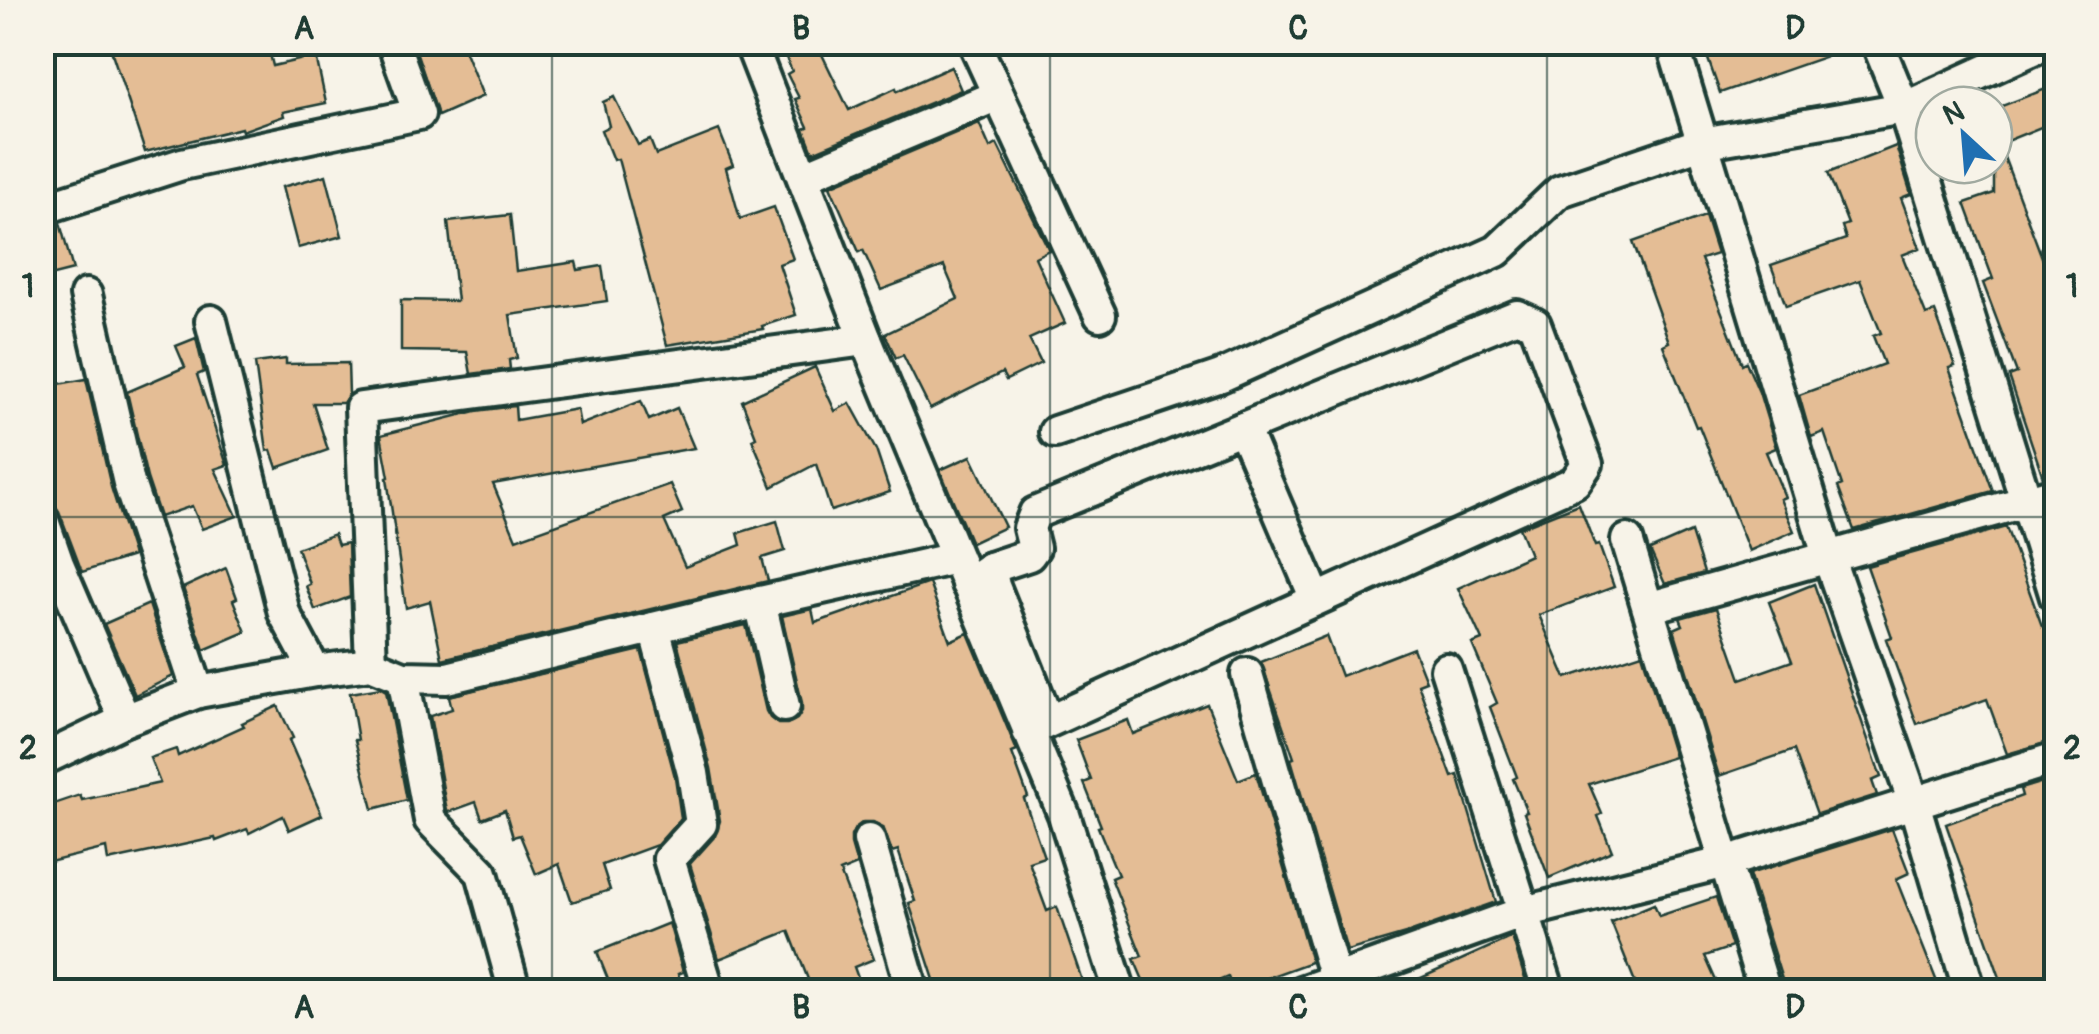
<svg xmlns="http://www.w3.org/2000/svg" width="2099" height="1034" font-family="Pangolin,sans-serif">
  <rect width="100%" height="100%" fill="#f7f3e8"/>
  <filter id="ink" filterUnits="userSpaceOnUse"><feTurbulence type="fractalNoise" baseFrequency=".01" numOctaves="2"/><feDisplacementMap in="SourceGraphic" scale="20" xChannelSelector="R" yChannelSelector="G"/><feConvolveMatrix kernelMatrix="1 2 1 2 8 2 1 2 1" color-interpolation-filters="sRGB"/></filter>
  <g filter="url(#ink)">
    <g fill="#e4bd95" stroke="#1f3d34" stroke-width="2.5">
      <path d="M134,42H267L273,66L316,56L326,103L283,112L284,116L242,131L241,128L145,152L110,47Z"/>
      <path d="M413,42H461L483,96L438,116Z"/>
      <path d="M779,42H816L849,110L896,88L897,91L951,67L961,90L813,152L804,129L808,127L795,99L799,98L787,74L792,71Z"/>
      <path d="M1702,42H1852L1853,47L1720,93Z"/>
      <path d="M2056,85V121L1999,144L2043,260L2047,258L2051,267L2056,264V475L2043,477L2009,376L2017,373L1983,283L1993,279L1965,203L1994,193V109Z"/>
      <path d="M614,97L638,145L650,140L656,155L719,130L733,165L726,168L740,219L774,207L793,259L779,264L796,315L762,326L763,329L667,345L618,159L613,160L601,130L609,126L603,102Z"/>
      <path d="M979,123L990,148L997,144L1049,250L1035,257L1065,323L1029,339L1041,363L1006,380L1002,373L930,409L903,355L896,358L885,334L958,299L944,266L881,290L863,250L859,252L830,186Z"/>
      <path d="M1896,146L1911,194L1901,198L1920,248L1902,255L1926,315L1935,312L1955,366L1949,368L1993,491L1854,530L1838,487L1842,485L1824,432L1811,437L1799,395L1884,364L1873,336L1881,333L1860,280L1786,306L1771,265L1846,239L1842,226L1848,224L1828,173Z"/>
      <path d="M326,175L342,236L298,248L282,187Z"/>
      <path d="M510,215L516,271L576,262L578,270L602,266L607,301L510,315L517,358L509,360L510,369L471,374L467,352L401,351V300L457,301L448,222Z"/>
      <path d="M1705,216L1717,254L1701,259L1742,364L1746,362L1759,392L1776,448L1766,452L1785,497L1780,499L1794,531L1749,551L1699,426L1696,427L1663,345L1669,342L1633,242Z"/>
      <path d="M60,223L73,270L42,278V227Z"/>
      <path d="M196,338L204,372L197,375L227,465L215,469L237,516L202,529L192,506L160,517L147,478L127,392L185,367L176,346Z"/>
      <path d="M286,359V364L348,363L349,394L343,403H313L328,450L277,468L271,450L267,451L255,363Z"/>
      <path d="M815,367L835,411L850,403L876,450L890,492L831,511L816,464L772,487L752,439L756,437L742,401Z"/>
      <path d="M86,379L111,487L133,556L82,572L59,511L53,503L42,500V387Z"/>
      <path d="M641,401L649,420L677,408L694,448L493,484L516,539L670,484L682,512L664,520L685,567L741,545L738,533L777,521L785,551L762,558L768,581L442,659L430,601L406,608L387,478L389,477L381,435L476,411L515,406L516,420L577,409L580,425Z"/>
      <path d="M971,456L1005,527L971,543L940,470Z"/>
      <path d="M1579,504L1595,546L1599,545L1614,587L1539,615L1566,678L1642,653L1674,757L1589,784L1602,814L1598,816L1612,851L1549,878L1524,813L1527,812L1513,779L1517,777L1490,707L1497,703L1472,644L1482,640L1458,588L1530,555L1519,528Z"/>
      <path d="M2006,527L2042,626L2046,625L2056,654V740L2007,754L1987,699L1917,724L1886,639L1892,637L1867,566Z"/>
      <path d="M1691,532L1704,573L1665,584L1650,550Z"/>
      <path d="M334,534L338,545L348,543L350,597L315,610L306,586L310,584L297,548Z"/>
      <path d="M226,568L237,598L233,600L246,632L204,650L183,588Z"/>
      <path d="M929,583L950,641L968,633L1017,751L1012,753L1028,797L1024,799L1044,857L1029,862L1047,911L1057,907L1086,992H938L909,903L915,901L898,850L892,852L883,827L873,822H863L855,828L851,836V844L857,865L840,872L874,959L854,967L863,992H813L789,931L719,959L690,864L715,836L720,821L711,768L677,641L746,625L766,711L770,718L778,724H787L797,719L802,711V703L782,616L812,609L815,623Z"/>
      <path d="M1814,584L1881,777L1872,781L1877,795L1817,814L1794,750L1719,776L1674,629L1683,625L1680,618L1716,608L1741,679L1792,661L1769,602Z"/>
      <path d="M149,604L173,676L135,695L104,624Z"/>
      <path d="M1326,636L1341,676L1413,648L1426,681L1418,684L1452,777L1458,775L1496,902L1409,933L1347,951L1291,759L1294,758L1261,662Z"/>
      <path d="M641,650L675,777L681,818L657,845L602,865L610,890L572,902L559,864L536,874L520,835L513,837L505,810L482,819L476,802L449,812L447,811L430,716L452,709L449,696Z"/>
      <path d="M381,688L386,691L407,800L373,809L355,740H358L350,693Z"/>
      <path d="M1207,704L1238,780L1256,773L1311,962L1233,990L1228,977L1193,992H1148L1134,959L1142,956L1111,878L1118,875L1098,827L1101,826L1084,783L1091,780L1076,740L1128,720L1133,734Z"/>
      <path d="M278,706L293,738L289,740L322,815L289,830L283,816L249,833L247,829L216,841L215,838L108,861L106,848L42,864V808L80,795L82,800L160,783L150,758L176,749L178,756L244,726L242,723Z"/>
      <path d="M2056,778V992H2005L1946,824L2022,796L2020,789Z"/>
      <path d="M1892,829L1909,873L1896,879L1941,992H1786L1749,874Z"/>
      <path d="M1716,897L1732,947L1705,956L1721,992H1639L1611,922L1654,904L1659,916Z"/>
      <path d="M669,923L683,972L678,974L685,992H613L597,952Z"/>
      <path d="M1512,937L1529,992H1390Z"/>
    </g>
    <g fill="none" stroke-linecap="round" stroke-linejoin="round">
      <defs>
        <g id="street">
          <path d="M750,42L866,340L1064,815L1120,992"/>
          <path d="M974,42L1100,315"/>
          <path d="M1672,42L1829,559L1914,803L1970,992"/>
          <path d="M1877,42L1904,108L2056,597"/>
          <path d="M803,177L998,95"/>
          <path d="M42,209L182,164L419,114L393,42"/>
          <path d="M86,295L129,483L198,692"/>
          <path d="M211,321L284,613L315,671"/>
          <path d="M1243,428L1316,599"/>
          <path d="M1055,432L1221,376L1497,251L1560,191L1702,143L1904,108L2049,42"/>
          <path d="M42,518L58,564L125,720"/>
          <path d="M1627,540L1765,992"/>
          <path d="M990,568L994,586L1048,721"/>
          <path d="M967,584L990,568L1029,555L1034,548L1029,528L1035,513L1517,316L1535,324L1587,464L1575,482L1028,731"/>
          <path d="M760,602L784,706"/>
          <path d="M1648,608L2056,493"/>
          <path d="M654,628L693,773L701,824L669,859L709,992"/>
          <path d="M371,664L361,408L866,340"/>
          <path d="M1446,669L1549,992"/>
          <path d="M1247,674L1339,992"/>
          <path d="M403,677L430,820L482,873L515,992"/>
          <path d="M42,760L125,720L198,692L315,671L371,664L403,677L447,678L760,602L956,558"/>
          <path d="M869,840L913,992"/>
          <path d="M1301,992L1524,912L1726,862L2056,758"/>
        </g>
      </defs>
      <use href="#street" stroke="#1f3d34" stroke-width="38"/>
      <use href="#street" stroke="#f7f3e8" stroke-width="30"/>
    </g>
  </g>
  <path fill="none" stroke="#1f3d34" stroke-width="2.5" stroke-opacity="0.55" d="M552,42V992M1050,42V992M1547,42V992M42,517H2056"/>
  <rect width="2099" height="1034" fill="none" stroke="#f7f3e8" stroke-width="110"/>
  <g transform="translate(1964 135) rotate(334)"><circle r="48" fill="#f7f3e8" stroke="#a1aaa0" stroke-width="2.5"/>
  <path d="M0-8L18 38L0 25L-18 38Z" fill="#1f6fb2"/>
  <text y="-15" font-size="28" font-weight="bold" text-anchor="middle" fill="#1f3d34">N</text>
  </g>
  <rect x="55" y="55" width="1989" height="924" fill="none" stroke="#1f3d34" stroke-width="4"/>
  <g font-size="32" text-anchor="middle" font-weight="bold" fill="#1f3d34">
    <text x="304" y="39">A</text>
    <text x="801" y="39">B</text>
    <text x="1298" y="39">C</text>
    <text x="1795" y="39">D</text>
    <text x="28" y="297">1</text>
    <text x="2072" y="297">1</text>
    <text x="28" y="759">2</text>
    <text x="2072" y="759">2</text>
    <text x="304" y="1018">A</text>
    <text x="801" y="1018">B</text>
    <text x="1298" y="1018">C</text>
    <text x="1795" y="1018">D</text>
  </g>
</svg>
